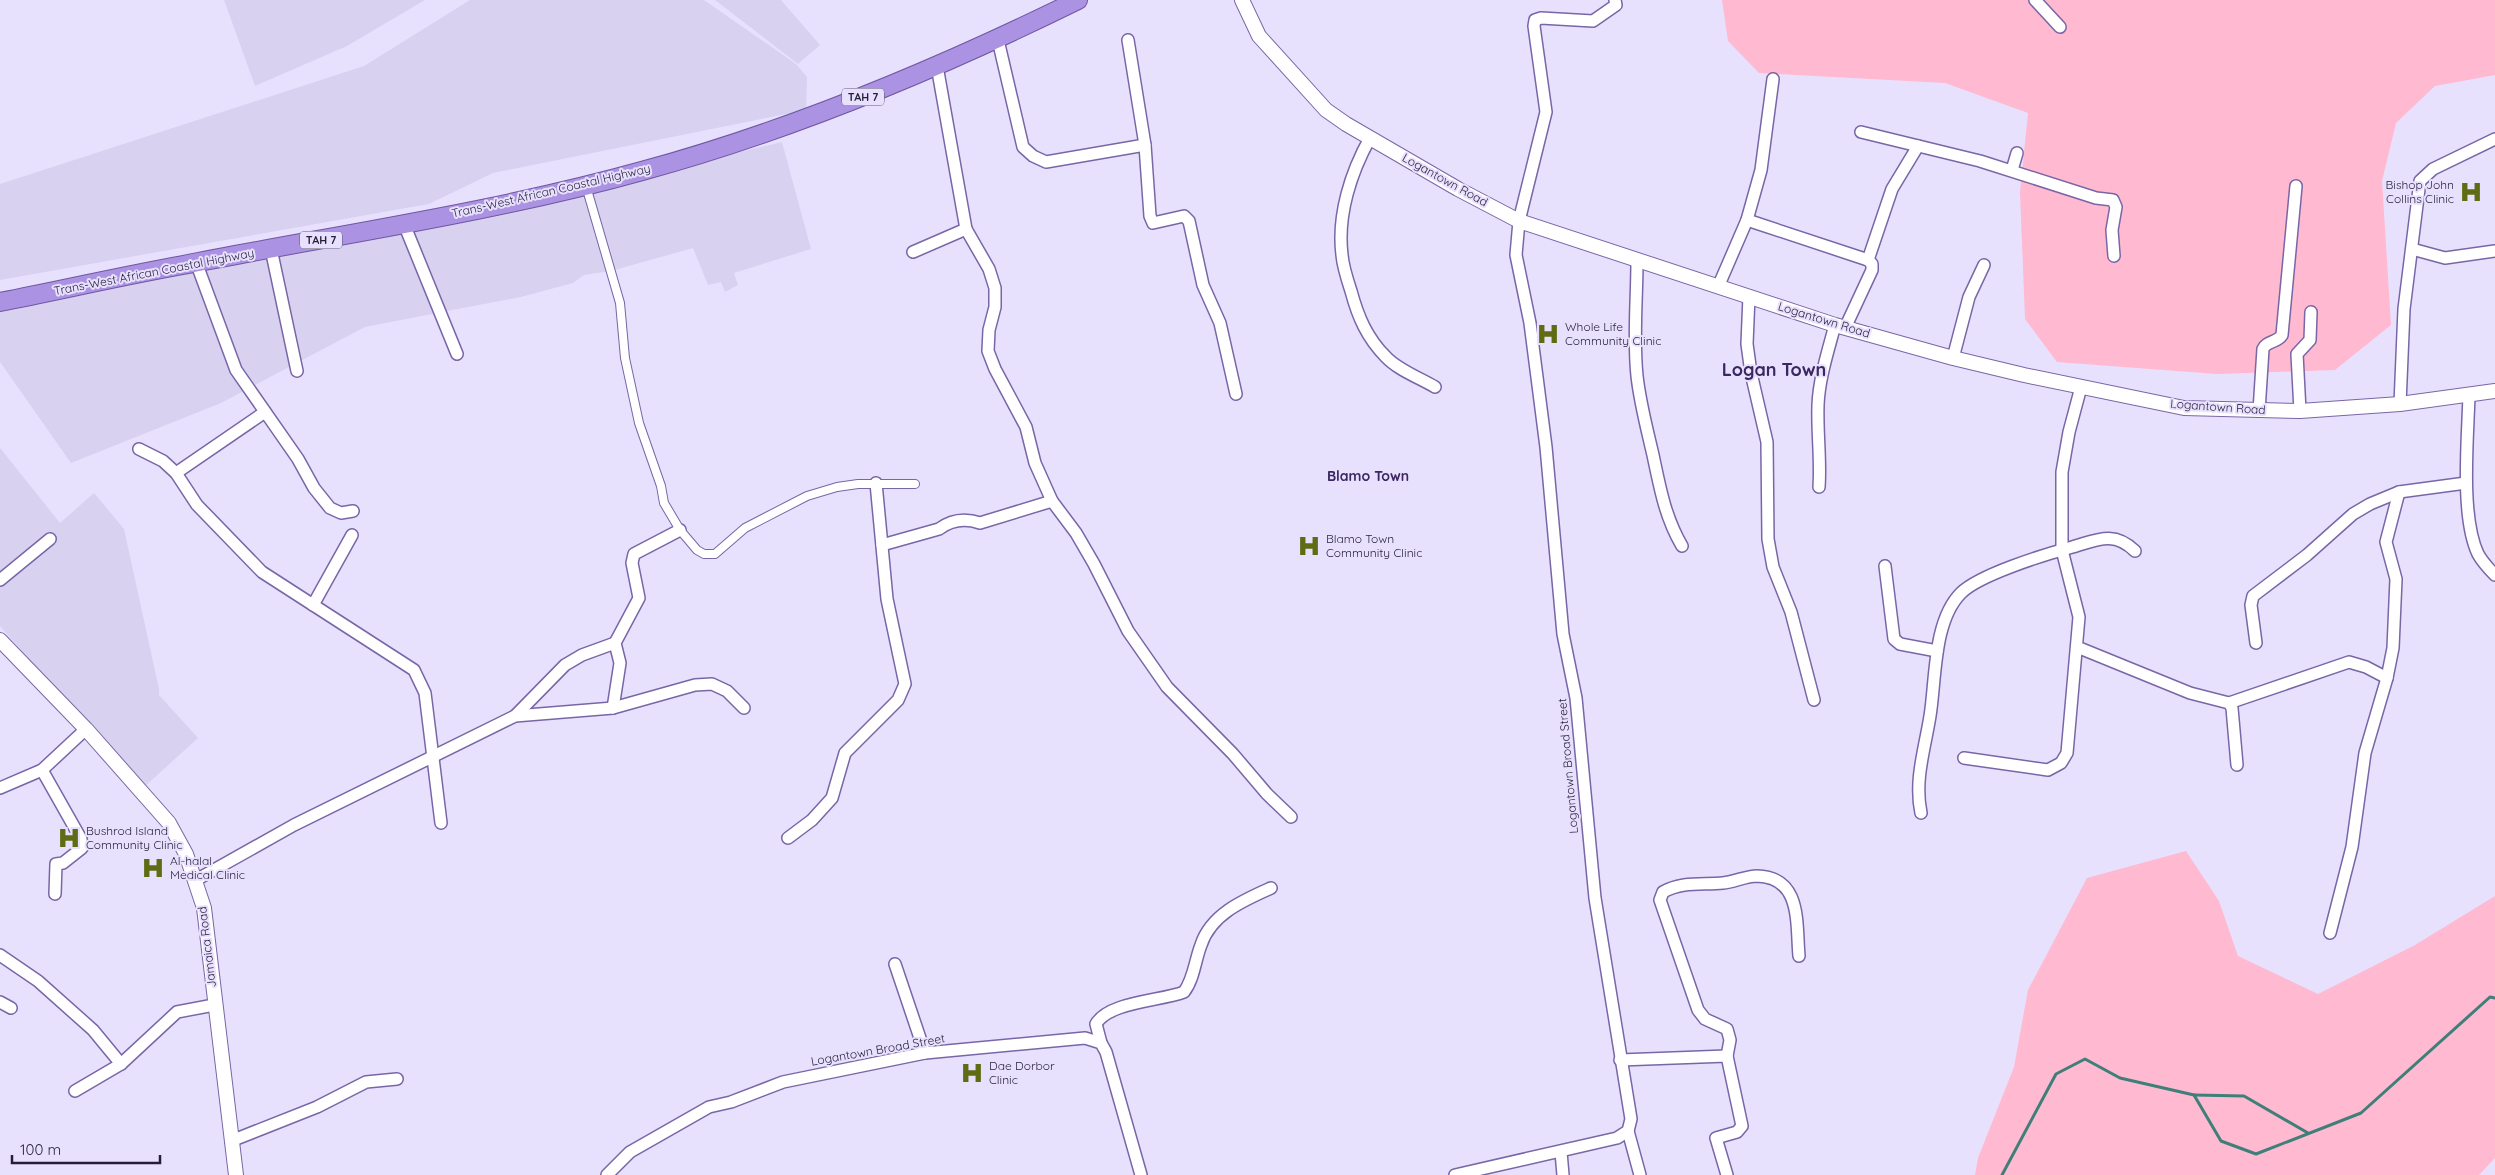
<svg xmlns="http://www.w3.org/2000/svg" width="2495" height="1175" font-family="Quicksand,sans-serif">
  <rect width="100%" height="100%" fill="#e8e1fe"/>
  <g fill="#d9d1f0">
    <path d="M224,0H425L347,46L255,86Z"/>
    <path d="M470,0H704L796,64L807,77L806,110L493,173L429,204L0,280V184L364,66Z"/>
    <path d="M715,0H781L820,45L798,64Z"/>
    <path d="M782,142L811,249L734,273L738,285L725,292L721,282L708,285L693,248L611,271L584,275L573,283L521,297L365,327L221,403L71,463L0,362V310L417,228Z"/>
    <path d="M0,448L60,523L94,493L124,529L159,689V695L198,738L143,788L0,626Z"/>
  </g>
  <g fill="#ffb9d0">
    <path d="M1722,0H2495V75L2435,86L2396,123L2382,181L2391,325L2335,370L2217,374L2057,362L2025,319L2020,192L2028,113L1945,83L1759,73L1728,41Z"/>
    <path d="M2186,851L2219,901L2238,956L2318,994L2415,945L2495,896V1158L2479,1175H1975L1978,1158L2014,1067L2028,990L2087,878Z"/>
  </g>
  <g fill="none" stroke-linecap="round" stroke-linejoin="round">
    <g stroke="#3e7f79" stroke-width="3">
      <path d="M2194,1095L2244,1096L2308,1133"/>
      <path d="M2002,1175L2056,1074L2085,1059L2120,1078L2194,1095L2221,1141L2256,1154L2361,1113L2490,997L2495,998"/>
    </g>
    <defs>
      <path id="pedestrian" d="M586,186L620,303L625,358L639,423L661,486L664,503L680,530L697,550L704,554H715L745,528L807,496L837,487L858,484H915"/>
      <g id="minor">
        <path d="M2035,0L2060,27"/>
        <path d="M998,40L1023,147L1033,156L1046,162L1145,145"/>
        <path d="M1128,40L1145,145L1150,216L1153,223L1184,216L1189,221L1203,285L1220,323L1236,394"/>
        <path d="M937,66L966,229L989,269L995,288V307L989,330L988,351L995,369L1026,427L1035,463L1052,501L1076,533L1094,564L1128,631L1167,687L1233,754L1267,794L1291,817"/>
        <path d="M1861,132L1980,161L2096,198L2113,200L2116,207L2112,230L2114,256"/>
        <path d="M1370,138C1351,172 1337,215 1342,255C1343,267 1347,279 1351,291C1358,317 1367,338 1386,357C1398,370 1420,378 1435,387"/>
        <path d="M2012,170L2017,153"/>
        <path d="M1747,220L1868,260L1872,264V270L1845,328"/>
        <path d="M404,224L457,354"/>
        <path d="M271,249L297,371"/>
        <path d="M2412,249L2445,258L2495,251"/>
        <path d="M913,252L966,229"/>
        <path d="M1868,260L1892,189L1918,146"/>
        <path d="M1637,261C1637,299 1633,338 1637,376C1640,403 1647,429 1653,455C1660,488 1665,517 1682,546"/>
        <path d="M196,262L236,370L298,459L314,488L330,508L341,513L353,511"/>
        <path d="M1718,287L1747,220L1761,170L1773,79"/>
        <path d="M1749,296L1747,344L1751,373L1767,442L1768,539L1773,567L1791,612L1814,700"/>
        <path d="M1953,358L1969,297L1984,265"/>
        <path d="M2469,394C2468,437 2460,516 2478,554C2482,561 2489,569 2495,575"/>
        <path d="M2400,404L2404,309L2420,181L2433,169L2495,139"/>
        <path d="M2259,411L2263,349C2266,341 2277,343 2282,335L2296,186"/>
        <path d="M2300,411L2297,354L2310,340L2311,312"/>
        <path d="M139,449L163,461L176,473L197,505L262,572L414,670L425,693L441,823"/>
        <path d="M176,473L265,412"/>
        <path d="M1819,487C1821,460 1817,433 1818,405C1819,379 1828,351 1835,325"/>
        <path d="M882,545L939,529C951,520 965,518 980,523L1052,501"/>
        <path d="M1885,566L1894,639L1900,644L1937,651"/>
        <path d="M0,580L50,539"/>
        <path d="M313,605L352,535"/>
        <path d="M2256,643L2251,605L2253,596L2307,555L2353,514L2370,504L2399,492L2466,483"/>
        <path d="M2077,647L2190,693L2229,703L2232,708L2237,765"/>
        <path d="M2229,703L2349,662L2366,667L2387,678"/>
        <path d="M613,708L620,663L615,643L639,598L632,563L634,554L680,530"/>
        <path d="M515,716L565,665L582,655L615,643"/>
        <path d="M1964,758L2048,770L2061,763L2067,753L2079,617L2062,550V472L2069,432L2081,387"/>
        <path d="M42,770L81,839L82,848L63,863L56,864L55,894"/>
        <path d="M0,788L42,770L86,729"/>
        <path d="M1921,813C1914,780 1925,748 1930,716C1936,679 1933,621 1961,593C1979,575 2043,555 2069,548C2095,541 2113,529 2135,551"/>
        <path d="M788,838L812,820L832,798L845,753L898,700L905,684L887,599L876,483"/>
        <path d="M196,880L294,825L515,716L613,708L695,685L712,684L727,691L744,708"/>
        <path d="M2330,933L2352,847L2365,753L2387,678L2393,648L2396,579L2386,542L2399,492"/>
        <path d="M0,955L38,981L93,1030L121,1064"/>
        <path d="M895,964L925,1053"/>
        <path d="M0,1002L11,1008"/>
        <path d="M1101,1043L1096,1024C1108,1002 1161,1001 1184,992C1194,979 1195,960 1201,945C1211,914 1244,900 1271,888"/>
        <path d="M1727,1056L1730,1040L1727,1029L1705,1019L1698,1010L1660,900L1663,892C1683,881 1702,885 1723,883C1734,882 1746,876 1757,876C1802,877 1796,923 1799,956"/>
        <path d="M1620,1060L1727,1056L1742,1126L1737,1132L1716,1138L1727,1175"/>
        <path d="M75,1091L121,1064L177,1012L214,1005"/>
        <path d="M1628,1131L1640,1175"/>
        <path d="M231,1141L317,1107L366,1082L397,1079"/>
        <path d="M1561,1152L1563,1175"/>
        <path d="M607,1175L630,1152L709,1107L731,1102L783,1082L925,1053L1085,1038L1101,1043L1106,1052L1141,1175"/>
        <path d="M1455,1175L1617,1138L1628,1131L1631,1119L1595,898L1576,698L1563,634L1546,447L1530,323L1516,255L1519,221L1546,112L1534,26L1535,20L1541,18L1593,21L1616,5L1615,0"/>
      </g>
      <g id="tertiary">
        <path d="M1242,0L1259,36L1326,110L1346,124L1458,189L1519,221L1835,325L1953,358L2024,375L2184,408L2300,411L2400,404L2495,391"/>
        <path d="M0,640L86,729L169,823L186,854L204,908L236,1175"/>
      </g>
      <path id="trunk" d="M0,302C61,290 122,276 183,265C336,235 491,213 642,171C793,130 938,69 1078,0"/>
    </defs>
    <use href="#pedestrian" stroke="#7966a6" stroke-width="10"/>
    <use href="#minor" stroke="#7966a6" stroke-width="14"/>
    <use href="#tertiary" stroke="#7966a6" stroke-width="16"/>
    <use href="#trunk" stroke="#6f57a2" stroke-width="20"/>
    <use href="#pedestrian" stroke="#fff" stroke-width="8"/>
    <use href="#minor" stroke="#fff" stroke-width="11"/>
    <use href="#tertiary" stroke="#fff" stroke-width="14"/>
    <use href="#trunk" stroke="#ac92e2" stroke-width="18"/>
  </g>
  <defs>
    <symbol id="hospital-bare" viewBox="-9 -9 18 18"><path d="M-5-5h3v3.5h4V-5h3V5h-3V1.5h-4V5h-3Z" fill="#606c14" stroke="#e8e1fe" stroke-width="2.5" paint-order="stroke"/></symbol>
  </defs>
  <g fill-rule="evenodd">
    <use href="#hospital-bare" x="2455" y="176" width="32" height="32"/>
    <use href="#hospital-bare" x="1532" y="318" width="32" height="32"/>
    <use href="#hospital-bare" x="1293" y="530" width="32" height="32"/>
    <use href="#hospital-bare" x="53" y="822" width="32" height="32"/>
    <use href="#hospital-bare" x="137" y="852" width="32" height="32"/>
    <use href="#hospital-bare" x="956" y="1057" width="32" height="32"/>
  </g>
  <g text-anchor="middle" stroke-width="4" stroke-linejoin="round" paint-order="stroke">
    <g fill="#e8e1fe" stroke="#605874" stroke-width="1">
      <rect x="842" y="88.5" width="42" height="17" rx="4"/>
      <rect x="300" y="231.5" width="42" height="17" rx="4"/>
    </g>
    <g font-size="11" font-weight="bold" fill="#261e39">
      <text x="863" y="101">TAH 7</text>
      <text x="321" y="244">TAH 7</text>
    </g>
    <g font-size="12" fill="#261e39" stroke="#e8e1fe">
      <text transform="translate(1445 180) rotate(29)" y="4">Logantown Road</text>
      <text transform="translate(551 191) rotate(-13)" y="4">Trans-West African Coastal Highway</text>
      <text transform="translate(154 272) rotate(-11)" y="4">Trans-West African Coastal Highway</text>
      <text transform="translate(1824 320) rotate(17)" y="4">Logantown Road</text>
      <text transform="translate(2218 407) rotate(4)" y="4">Logantown Road</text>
      <text transform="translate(1568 766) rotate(-95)" y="4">Logantown Broad Street</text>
      <text transform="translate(207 947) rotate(-97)" y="4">Jamaica Road</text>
      <text transform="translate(878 1050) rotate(-10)" y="4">Logantown Broad Street</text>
    </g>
    <g font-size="12" fill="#261e39" stroke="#e8e1fe" text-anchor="start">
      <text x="2454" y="189" text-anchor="end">Bishop John<tspan x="2454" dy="14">Collins Clinic</tspan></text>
      <text x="1565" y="331">Whole Life<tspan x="1565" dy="14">Community Clinic</tspan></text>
      <text x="1326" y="543">Blamo Town<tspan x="1326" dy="14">Community Clinic</tspan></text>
      <text x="86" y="835">Bushrod Island<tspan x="86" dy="14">Community Clinic</tspan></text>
      <text x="170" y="865">Al-halal<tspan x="170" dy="14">Medical Clinic</tspan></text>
      <text x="989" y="1070">Dae Dorbor<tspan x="989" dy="14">Clinic</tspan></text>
    </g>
    <g font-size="14" font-weight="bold" fill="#3c2762" stroke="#e8e1fe">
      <text x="1368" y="481">Blamo Town</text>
    </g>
    <g font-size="18" font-weight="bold" fill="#3c2762" stroke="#e8e1fe">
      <text x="1774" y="376">Logan Town</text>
    </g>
  </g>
  <path d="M12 1155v8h148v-8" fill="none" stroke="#261e39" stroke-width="2.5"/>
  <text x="20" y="1155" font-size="15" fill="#261e39" stroke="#e8e1fe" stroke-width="4" paint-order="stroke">100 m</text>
</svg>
